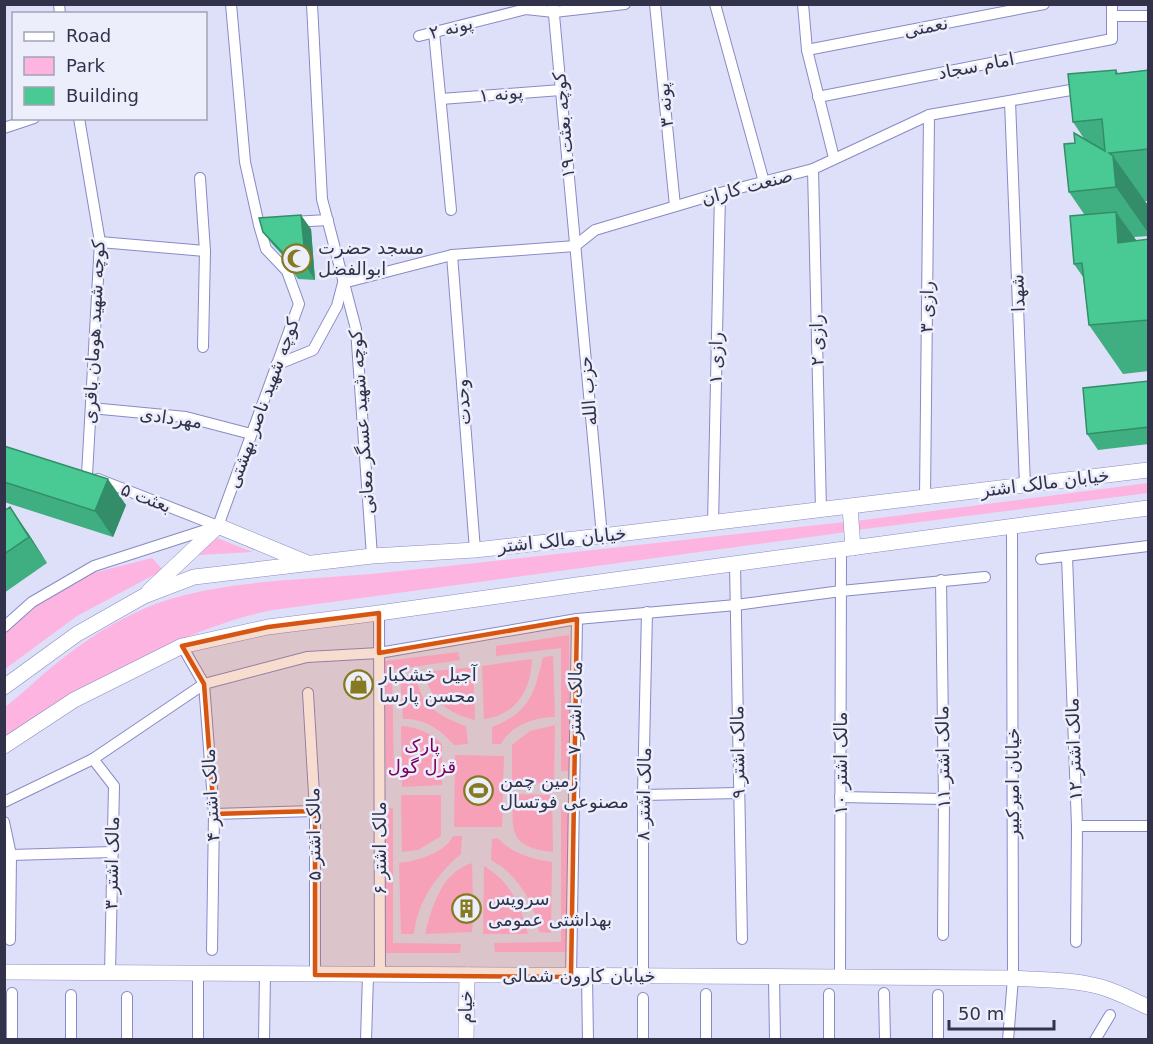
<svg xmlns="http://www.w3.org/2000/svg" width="1153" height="1044" font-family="'DejaVu Sans','Noto Naskh Arabic',sans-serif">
  <rect width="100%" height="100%" fill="#dee0f9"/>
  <g fill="#feb4e1">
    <path d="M1148,483V493L857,530L856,521Z"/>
    <path d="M845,522L847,532L273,610C175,630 89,687 5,739V707C26,691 45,671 67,655C95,633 128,614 161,602C230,579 309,580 381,573C536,557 690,539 845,522Z"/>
    <path d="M217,538L253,552L199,555Z"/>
    <path d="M152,558L163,570L77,616L5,669V633L39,604L93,573Z"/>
    <path d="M569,635L570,771H561V648L496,656V646Z"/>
    <path d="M458,652L460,660L392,670L394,776H386L385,661Z"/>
    <path d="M553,656L555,717C535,717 511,725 501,744H492V727C529,713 535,693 543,657Z"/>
    <path d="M532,659C531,689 517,715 484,719L482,666Z"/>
    <path d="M473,667L475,720C448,714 430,699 424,672Z"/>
    <path d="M416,675C419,705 440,717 466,726L468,744L454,745C440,729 424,718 403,719L400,676Z"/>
    <path d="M555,725L554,783L512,784V745L530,731Z"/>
    <path d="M401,726C418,727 430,733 442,744V785L402,787Z"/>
    <path d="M455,755L504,756L502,827H454Z"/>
    <path d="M513,794L552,795L553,852C509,847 512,832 513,794Z"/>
    <path d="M401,795H441V836L418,850L402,852Z"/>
    <path d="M561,807H570V952H495L494,943L561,942Z"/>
    <path d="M385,808H393V943L461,944L460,953H385Z"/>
    <path d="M453,836H462L461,854C437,874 417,902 414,934H401L399,863C417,861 445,853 453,836Z"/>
    <path d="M498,838C512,854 532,859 552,862L551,933L539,932C535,903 517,874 491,860L492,839Z"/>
    <path d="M472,863L473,899L460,900L461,920H473L472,932L425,934C432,906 442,872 472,863Z"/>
    <path d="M484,866C510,881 521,906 528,934H483Z"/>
  </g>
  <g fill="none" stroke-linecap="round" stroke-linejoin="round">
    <defs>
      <g id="street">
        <path d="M59,4L60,14"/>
        <path d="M312,4L322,199L356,329L372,556"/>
        <path d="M553,4L602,536"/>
        <path d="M655,4L675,206"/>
        <path d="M715,4L764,182"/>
        <path d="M803,4L807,50L834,158"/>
        <path d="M1112,16H1148"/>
        <path d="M434,32L451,210"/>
        <path d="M419,36L526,9L554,12L625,4"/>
        <path d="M807,50L1044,4"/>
        <path d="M818,97L1112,39V4"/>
        <path d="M441,99L561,90"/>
        <path d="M1010,101L1025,486"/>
        <path d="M79,118L100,242L87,475"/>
        <path d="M4,128L34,118"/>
        <path d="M813,169L821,510"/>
        <path d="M200,178L205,251L203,347"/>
        <path d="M292,222L328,220"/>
        <path d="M100,242L205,251"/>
        <path d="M452,255L475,550"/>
        <path d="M276,365L313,350L337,306L343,283L452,255L575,246L595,230L720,193L813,169L929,115L1082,88"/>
        <path d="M91,408L186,417L251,434"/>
        <path d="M98,479L218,526"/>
        <path d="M925,498L929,115"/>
        <path d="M713,524L720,193"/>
        <path d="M218,526L299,304L287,271L266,249L259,225L245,162L231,4"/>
        <path d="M1067,556L1077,826L1076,942"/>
        <path d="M1041,559L1148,546"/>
        <path d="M735,564L742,939"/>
        <path d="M941,580L944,799L943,935"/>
        <path d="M379,613L380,975"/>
        <path d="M4,627L32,602L94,566L215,527"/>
        <path d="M182,646L204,684L214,814L212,950"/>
        <path d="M308,693L315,811V975"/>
        <path d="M93,759L114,786L110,973"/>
        <path d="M643,795L739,793"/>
        <path d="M840,797L944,799"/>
        <path d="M4,802L93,759L204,684L307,657L379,653L577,619L736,605L841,591L985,577"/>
        <path d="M214,814L315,811"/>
        <path d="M4,822L11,855L10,940"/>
        <path d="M1077,826H1148"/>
        <path d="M11,855L113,852"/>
        <path d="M587,976L588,1040"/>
        <path d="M643,976V795L647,612"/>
        <path d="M571,977L577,619"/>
        <path d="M774,977L775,1040"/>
        <path d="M840,977L841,550"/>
        <path d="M12,993V1040"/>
        <path d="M884,993L885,1040"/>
        <path d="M706,994V1040"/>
        <path d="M643,998V1040"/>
        <path d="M71,1040V995"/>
        <path d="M127,1040V997"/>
        <path d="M198,1040V974"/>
        <path d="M264,1040L265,974"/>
        <path d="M366,1040L368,975"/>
        <path d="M829,1040V994"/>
        <path d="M938,1040V995"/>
        <path d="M1008,1040L1013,978L1012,526"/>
        <path d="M1095,1040L1110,1015"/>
      </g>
      <g id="secondary">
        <path d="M850,507L853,548"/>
        <path d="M149,591L218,526L305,562"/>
        <path d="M4,687L77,634L144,596L194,577L372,556L475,550L602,536L1148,470"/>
        <path d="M4,746L74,700L182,646L268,627L379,613L577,585L1148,508"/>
        <path d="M4,972L1013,978C1042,980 1073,979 1101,987C1118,992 1133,1000 1148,1007"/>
        <path d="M466,1040L467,975"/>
      </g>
    </defs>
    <use href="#street" stroke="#888ac4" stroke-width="12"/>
    <use href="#secondary" stroke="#888ac4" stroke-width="16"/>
    <use href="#street" stroke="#fff" stroke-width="10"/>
    <use href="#secondary" stroke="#fff" stroke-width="15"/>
  </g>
  <g fill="#3fae80">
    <path d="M1116,70L1118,73L1149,70V201H1145L1147,204L1149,236L1134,237L1136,241L1149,239V371L1123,374L1089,325L1083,277L1074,264L1084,214L1069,192L1075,143L1085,140L1073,122Z"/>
    <path d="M311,229L315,280L298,279L288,265L286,259L273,245L263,232Z"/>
    <path d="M1149,381V444L1098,450L1087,434Z"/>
    <path d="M4,446L126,505L113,537L4,502Z"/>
    <path d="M4,511L28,533L47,563L4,593Z"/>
  </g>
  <g fill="#338d68">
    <path d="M1113,156L1147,204L1149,234L1116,187Z"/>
    <path d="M1116,212L1149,258L1118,243Z"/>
    <path d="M301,215L311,229L315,280L306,266Z"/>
    <path d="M108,479L126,505L113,537L95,511Z"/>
    <path d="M10,507L28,533L47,563L29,537Z"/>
  </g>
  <g fill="#49ca95" stroke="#338d68" stroke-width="1.5">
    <path d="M1116,70V74L1149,70V149L1109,153L1113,156L1116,187L1069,192L1064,144L1075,143L1074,133L1105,151L1102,119L1073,122L1068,74Z"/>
    <path d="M1116,212L1118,243L1149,239V320L1089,325L1082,263L1074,264L1070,216Z"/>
    <path d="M301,215L306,266L288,265L283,253L263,232L259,218Z"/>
    <path d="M1149,381V427L1087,434L1083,388Z"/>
    <path d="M4,446L108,479L95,511L4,482Z"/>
    <path d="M10,507L29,537L4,554V511Z"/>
  </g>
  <path fill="#d65512" fill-opacity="0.2" stroke="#d65512" stroke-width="4.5" stroke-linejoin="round" d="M379,613V653L577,619L571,977L315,975V811L214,814L204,684L182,646L268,627Z"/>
  <defs>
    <symbol id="mosque-ring" viewBox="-11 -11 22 22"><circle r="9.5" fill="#edeefb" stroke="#857a1f" stroke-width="1.5"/><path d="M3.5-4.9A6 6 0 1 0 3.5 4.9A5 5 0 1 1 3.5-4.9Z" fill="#857a1f"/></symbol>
    <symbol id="shop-ring" viewBox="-11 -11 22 22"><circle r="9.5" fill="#edeefb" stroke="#857a1f" stroke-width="1.5"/><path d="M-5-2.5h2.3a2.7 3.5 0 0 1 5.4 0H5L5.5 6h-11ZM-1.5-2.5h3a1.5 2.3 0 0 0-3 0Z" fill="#857a1f"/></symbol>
    <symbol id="stadium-ring" viewBox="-11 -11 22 22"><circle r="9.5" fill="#edeefb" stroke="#857a1f" stroke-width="1.5"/><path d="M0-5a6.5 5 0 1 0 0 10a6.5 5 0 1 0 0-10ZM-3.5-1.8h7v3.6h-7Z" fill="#857a1f"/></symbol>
    <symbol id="building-ring" viewBox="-11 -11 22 22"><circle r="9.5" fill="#edeefb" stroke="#857a1f" stroke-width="1.5"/><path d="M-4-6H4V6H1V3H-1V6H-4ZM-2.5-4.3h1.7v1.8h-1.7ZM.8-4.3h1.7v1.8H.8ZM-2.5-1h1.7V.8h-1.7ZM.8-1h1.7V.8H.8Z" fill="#857a1f"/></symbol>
  </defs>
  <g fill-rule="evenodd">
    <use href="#mosque-ring" x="280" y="242" width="33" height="33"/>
    <use href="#shop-ring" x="342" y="668" width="33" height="33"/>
    <use href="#stadium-ring" x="462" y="774" width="33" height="33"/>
    <use href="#building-ring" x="450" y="892" width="33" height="33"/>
  </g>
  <g text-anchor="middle" stroke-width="5" stroke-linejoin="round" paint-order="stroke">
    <g font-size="18" fill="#32334b" stroke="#edeefb">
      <text transform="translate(926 27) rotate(-11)" y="6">نعمتی</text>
      <text transform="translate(451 28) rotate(-14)" y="6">پونه ۲</text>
      <text transform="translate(976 66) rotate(-11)" y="6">امام سجاد</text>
      <text transform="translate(501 94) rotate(-5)" y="6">پونه ۱</text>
      <text transform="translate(665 105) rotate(-96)" y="6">پونه ۳</text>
      <text transform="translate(564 125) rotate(-95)" y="6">کوچه بعثت ۱۹</text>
      <text transform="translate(747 187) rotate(-15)" y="6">صنعت کاران</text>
      <text transform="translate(1018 293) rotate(-92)" y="6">شهدا</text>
      <text transform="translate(927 307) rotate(-89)" y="6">رازی ۳</text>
      <text transform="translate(94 332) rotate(-87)" y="6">کوچه شهید هومان باقری</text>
      <text transform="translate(817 340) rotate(-91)" y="6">رازی ۲</text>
      <text transform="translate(716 358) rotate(-89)" y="6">رازی ۱</text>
      <text transform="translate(588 391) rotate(-95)" y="6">حزب الله</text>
      <text transform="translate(463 402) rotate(-94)" y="6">وحدت</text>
      <text transform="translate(263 403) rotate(-70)" y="6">کوچه شهید ناصر بهشتی</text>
      <text transform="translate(171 418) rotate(8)" y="6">مهردادی</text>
      <text transform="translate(362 422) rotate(-94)" y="6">کوچه شهید عسگر معانی</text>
      <text transform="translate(1045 483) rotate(-7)" y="6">خیابان مالک اشتر</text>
      <text transform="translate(146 498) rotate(21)" y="6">بعثت ۵</text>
      <text transform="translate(562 540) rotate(-6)" y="6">خیابان مالک اشتر</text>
      <text transform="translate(575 708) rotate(-89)" y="6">مالک اشتر ۷</text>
      <text transform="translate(1074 749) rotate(-92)" y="6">مالک اشتر ۱۲</text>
      <text transform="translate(738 752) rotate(-91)" y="6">مالک اشتر ۹</text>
      <text transform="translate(943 757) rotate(-91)" y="6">مالک اشتر ۱۱</text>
      <text transform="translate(841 763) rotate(-90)" y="6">مالک اشتر ۱۰</text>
      <text transform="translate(1013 783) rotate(-90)" y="6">خیابان امیرکبیر</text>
      <text transform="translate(644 794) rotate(-89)" y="6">مالک اشتر ۸</text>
      <text transform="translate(211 795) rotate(-93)" y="6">مالک اشتر ۴</text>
      <text transform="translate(314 834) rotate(-91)" y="6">مالک اشتر ۵</text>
      <text transform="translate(380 848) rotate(-90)" y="6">مالک اشتر ۶</text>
      <text transform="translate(112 863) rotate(-89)" y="6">مالک اشتر ۳</text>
      <text x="579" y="982">خیابان کارون شمالی</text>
      <text transform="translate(466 1007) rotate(-90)" y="6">خیام</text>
    </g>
    <g font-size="18" fill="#32334b" stroke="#edeefb" text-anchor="start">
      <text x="318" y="254">مسجد حضرت<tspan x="318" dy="21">ابوالفضل</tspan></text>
      <text x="379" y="681">آجیل خشکبار<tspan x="379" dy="21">محسن پارسا</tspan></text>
      <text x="500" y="787">زمین چمن<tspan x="500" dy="21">مصنوعی فوتسال</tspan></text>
      <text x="488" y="905">سرویس<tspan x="488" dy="21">بهداشتی عمومی</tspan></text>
    </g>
    <g font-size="18" fill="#79005c" stroke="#edeefb">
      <text x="422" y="752">پارک<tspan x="422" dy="21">قزل گول</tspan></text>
    </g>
  </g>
  <rect width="1153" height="1044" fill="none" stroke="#32334b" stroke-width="12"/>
  <rect x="12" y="12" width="195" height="108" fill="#edeefb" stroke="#a2a3b5" stroke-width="1.5"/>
  <rect x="24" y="32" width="30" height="9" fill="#ffffff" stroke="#a2a3b5" stroke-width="1.5"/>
  <text x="66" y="42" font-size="18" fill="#32334b">Road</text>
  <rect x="24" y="57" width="30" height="18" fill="#feb4e1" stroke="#a2a3b5" stroke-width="1.5"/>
  <text x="66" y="72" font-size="18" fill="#32334b">Park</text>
  <rect x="24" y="87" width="30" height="18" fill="#49ca95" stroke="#a2a3b5" stroke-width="1.5"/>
  <text x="66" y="102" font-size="18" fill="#32334b">Building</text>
  <path d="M949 1020v9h105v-9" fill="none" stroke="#32334b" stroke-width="3"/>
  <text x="958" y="1020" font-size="18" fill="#32334b" stroke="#edeefb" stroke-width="4.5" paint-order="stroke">50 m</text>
</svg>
